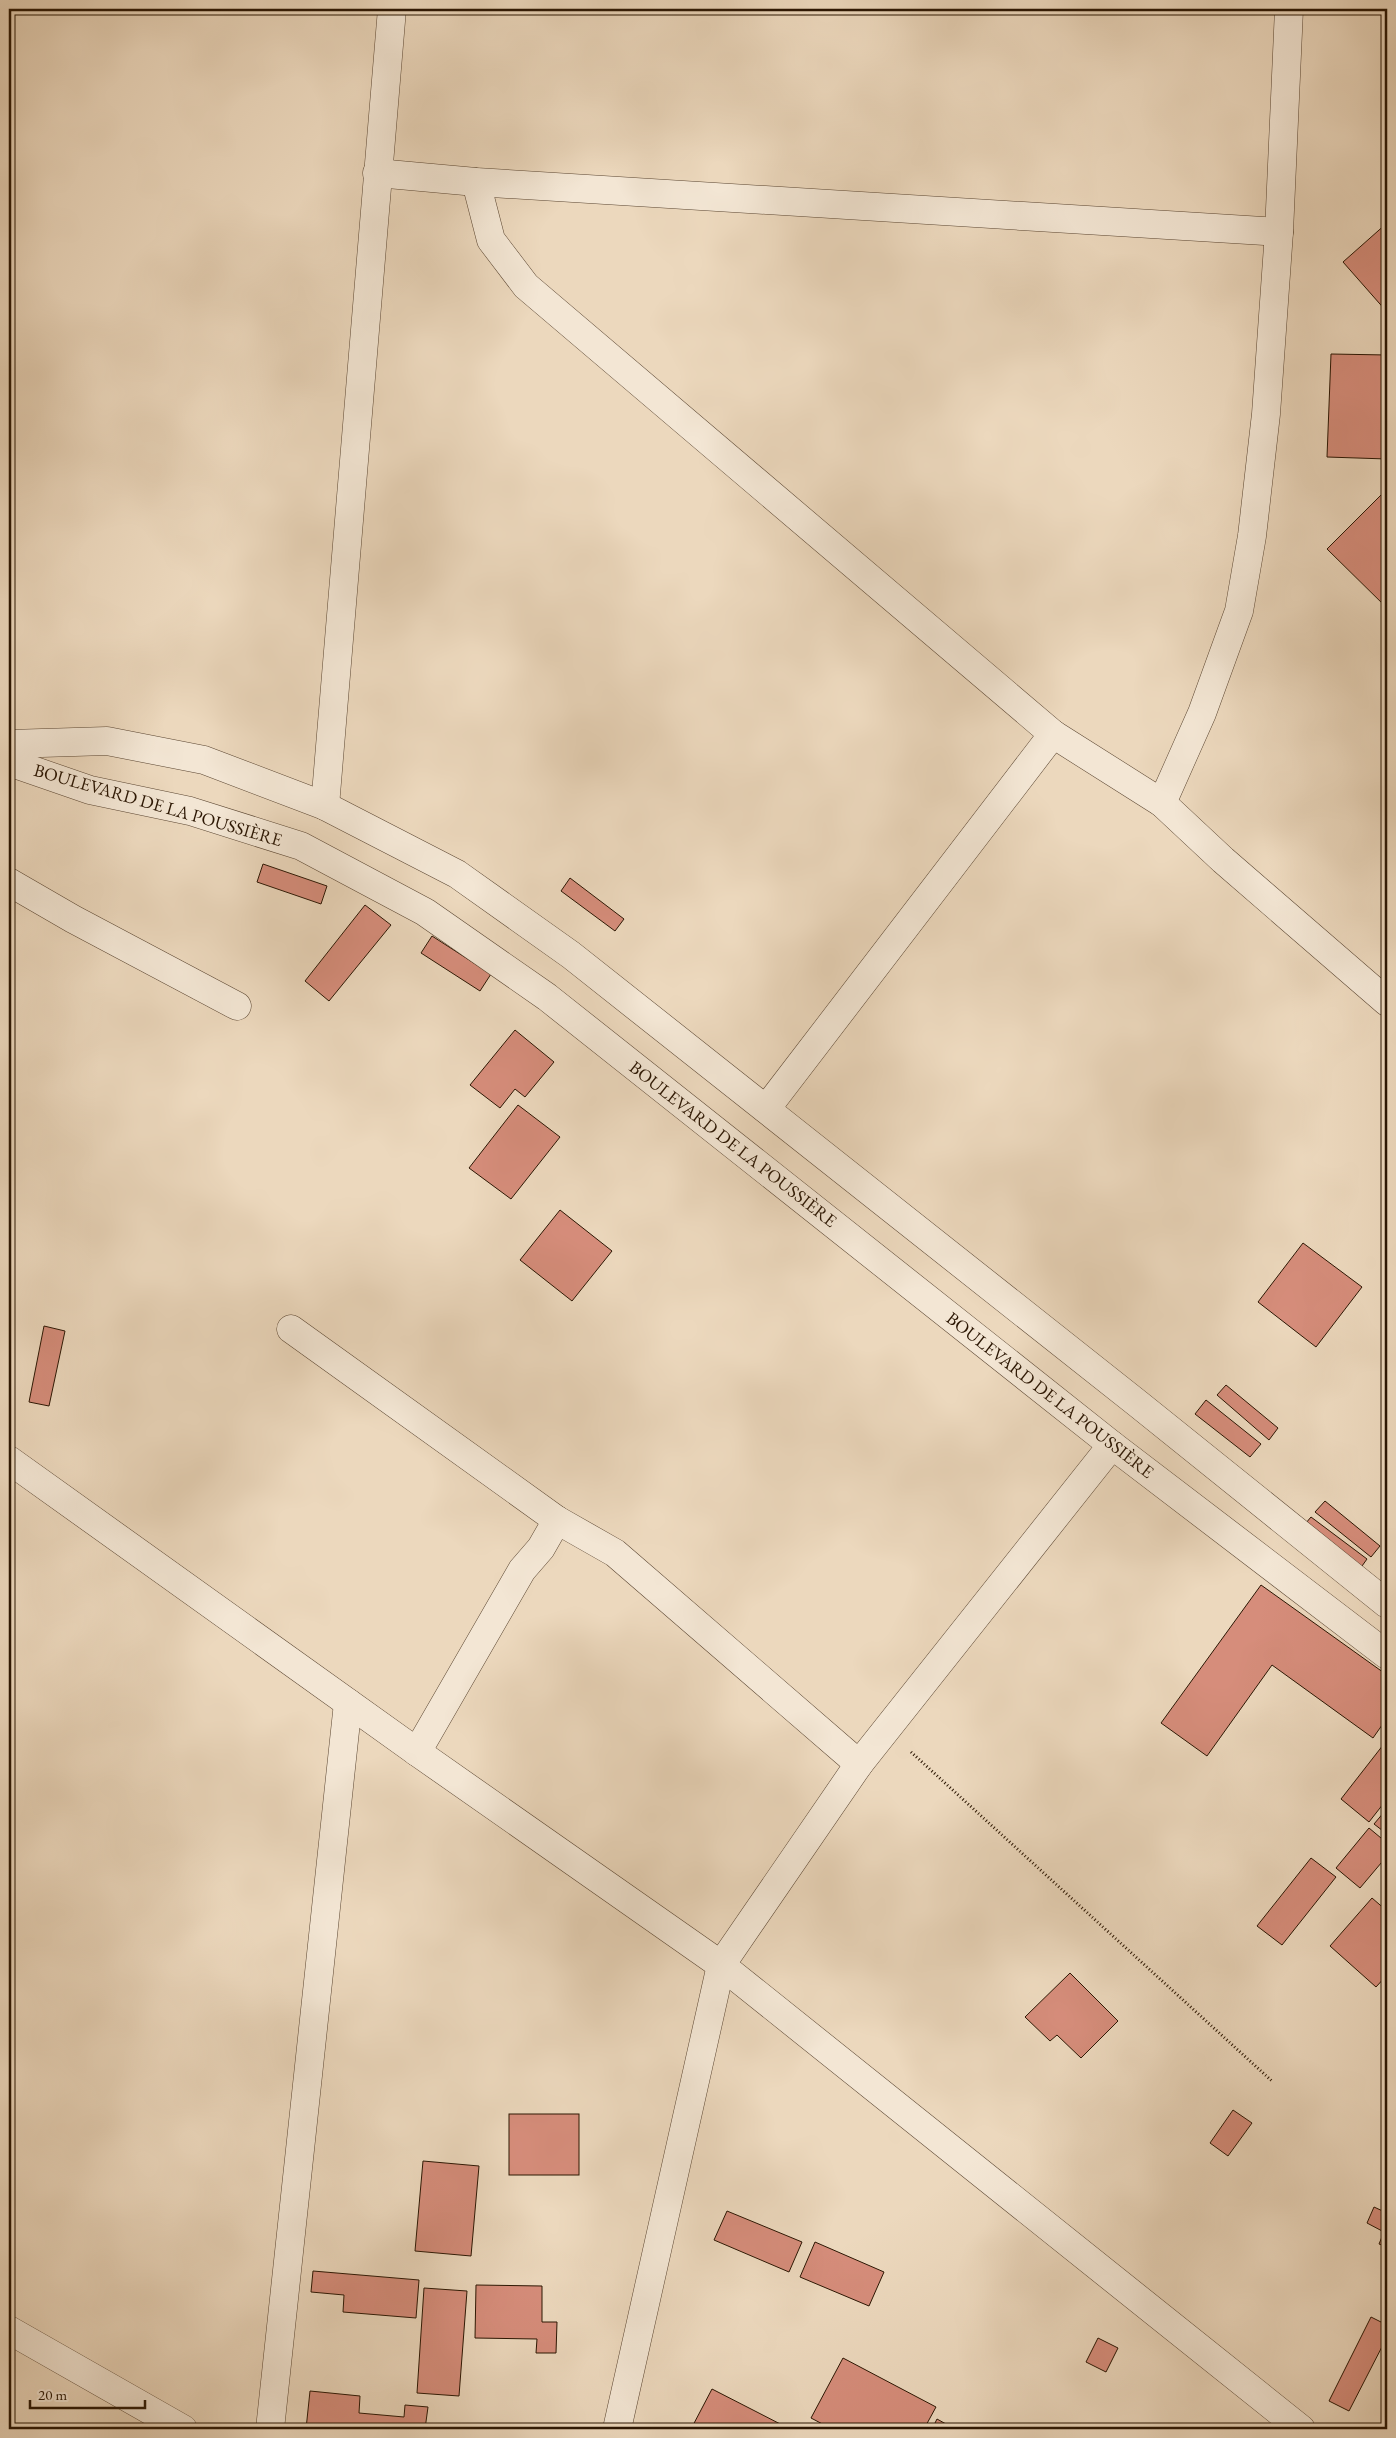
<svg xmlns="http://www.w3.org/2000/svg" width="1396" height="2438" font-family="'EB Garamond',serif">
  <rect width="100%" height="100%" fill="#ecd8bd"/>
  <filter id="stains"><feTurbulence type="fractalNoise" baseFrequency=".004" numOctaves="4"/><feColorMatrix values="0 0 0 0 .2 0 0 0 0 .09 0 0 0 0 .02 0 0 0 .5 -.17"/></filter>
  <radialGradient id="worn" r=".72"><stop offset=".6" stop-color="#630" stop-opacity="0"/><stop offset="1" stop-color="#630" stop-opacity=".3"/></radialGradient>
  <g fill="#d68d7b" stroke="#2b1603">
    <path d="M1387,223V312L1343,262Z"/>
    <path d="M1331,354L1387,355V459L1327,457Z"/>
    <path d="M1387,489V608L1327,549Z"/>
    <path d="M263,864L327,886L321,904L257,882Z"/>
    <path d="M570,878L624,919L615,931L561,891Z"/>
    <path d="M365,905L391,925L329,1001L305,981Z"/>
    <path d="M432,936L491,974L480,991L421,953Z"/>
    <path d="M515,1030L554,1062L525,1097L515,1089L500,1108L470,1085Z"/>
    <path d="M518,1105L560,1137L511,1199L469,1168Z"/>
    <path d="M560,1210L612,1251L572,1301L520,1260Z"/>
    <path d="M1303,1243L1362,1287L1316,1347L1258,1302Z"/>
    <path d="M44,1326L65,1331L49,1406L29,1402Z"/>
    <path d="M1226,1385L1278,1428L1269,1440L1217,1395Z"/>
    <path d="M1206,1400L1261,1444L1250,1457L1195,1414Z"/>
    <path d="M1325,1501L1380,1546L1371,1557L1315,1512Z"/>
    <path d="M1311,1517L1367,1559L1357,1573L1300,1530Z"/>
    <path d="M1261,1585L1387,1675V1718L1373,1738L1272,1665L1207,1756L1161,1723Z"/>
    <path d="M1387,1740V1799L1369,1822L1341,1799Z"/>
    <path d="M1385,1811L1387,1812V1834L1374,1824Z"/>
    <path d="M1369,1828L1387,1843V1856L1360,1888L1336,1868Z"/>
    <path d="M1311,1858L1336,1877L1282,1945L1257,1926Z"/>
    <path d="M1372,1898L1387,1911V1975L1376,1987L1330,1946Z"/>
    <path d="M1070,1973L1118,2021L1081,2058L1057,2035L1050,2041L1025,2017Z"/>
    <path d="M1233,2110L1252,2123L1228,2156L1210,2143Z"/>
    <rect x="509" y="2114" width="70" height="61"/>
    <path d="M423,2161L479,2166L471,2256L415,2251Z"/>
    <path d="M1374,2207L1387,2213V2247L1379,2244L1384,2232L1367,2223Z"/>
    <path d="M727,2211L802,2242L789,2272L714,2240Z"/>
    <path d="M815,2242L884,2272L869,2306L800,2277Z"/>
    <path d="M313,2271L419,2280L416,2318L343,2312L344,2295L311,2292Z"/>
    <path d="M476,2285L542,2286V2322H557L556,2353H536L537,2339L475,2338Z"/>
    <path d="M424,2288L467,2291L459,2396L417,2393Z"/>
    <path d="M1371,2317L1387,2325V2337L1349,2411L1329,2401Z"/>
    <path d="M1098,2338L1118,2348L1106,2372L1086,2362Z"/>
    <path d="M843,2358L936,2407L924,2429H832L811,2418Z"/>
    <path d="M712,2389L790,2429H691Z"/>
    <path d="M310,2391L360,2396L359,2413L404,2417L405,2405L428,2407L425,2429H306Z"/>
    <path d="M937,2419L955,2429H932Z"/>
  </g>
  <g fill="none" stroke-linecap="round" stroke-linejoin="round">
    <defs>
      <g id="street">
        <path d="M377,173L476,182L1279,232"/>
        <path d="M476,182L491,240L526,286L1053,734L766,1109"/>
        <path d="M1053,734L1162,803L1202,713L1239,611L1252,536L1266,414L1279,232L1289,9"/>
        <path d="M9,744L107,741L204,760L325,806L457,874L571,955L1137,1403L1387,1604"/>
        <path d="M9,762L90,790L190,811L301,846L425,912L547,997L1112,1445L1387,1655"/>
        <path d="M1162,803L1223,860L1387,1002"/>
        <path d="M325,806L392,9"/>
        <path d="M9,882L73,919L237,1006"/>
        <path d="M291,1329L557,1520"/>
        <path d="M9,1460L417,1752L721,1965L1301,2429"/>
        <path d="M417,1752L522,1570L541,1548L557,1520L615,1553L859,1764"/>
        <path d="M9,2330L183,2429"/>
        <path d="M270,2429L348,1703"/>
        <path d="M617,2429L721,1965L859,1764L1112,1445"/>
      </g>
    </defs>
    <use href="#street" stroke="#5b4632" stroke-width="29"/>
    <path stroke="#2b1603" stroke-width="3" stroke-dasharray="1 2.5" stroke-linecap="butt" d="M911,1752L1273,2082"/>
    <use href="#street" stroke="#f3e6d4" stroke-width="28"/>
  </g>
  <g text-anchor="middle" stroke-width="5" stroke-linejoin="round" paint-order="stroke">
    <g font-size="18" fill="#2b1603" stroke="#f3e6d4">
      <text transform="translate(158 805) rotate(16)" y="6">BOULEVARD DE LA POUSSIÈRE</text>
      <text transform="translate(733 1144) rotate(38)" y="6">BOULEVARD DE LA POUSSIÈRE</text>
      <text transform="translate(1050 1395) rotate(38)" y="6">BOULEVARD DE LA POUSSIÈRE</text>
    </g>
  </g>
  <rect width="1396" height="2438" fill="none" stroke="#ecd8bd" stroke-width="30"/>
  <rect x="10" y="10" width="1376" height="2418" fill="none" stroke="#2b1603" stroke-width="2.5"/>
  <rect x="15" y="15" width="1366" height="2408" fill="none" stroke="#2b1603"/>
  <path d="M30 2400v8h115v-8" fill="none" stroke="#2b1603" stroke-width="2.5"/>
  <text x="38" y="2400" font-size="15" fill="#2b1603" stroke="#f3e6d4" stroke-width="4" paint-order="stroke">20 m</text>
  <rect width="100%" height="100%" filter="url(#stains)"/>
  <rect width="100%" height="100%" fill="url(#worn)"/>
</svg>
